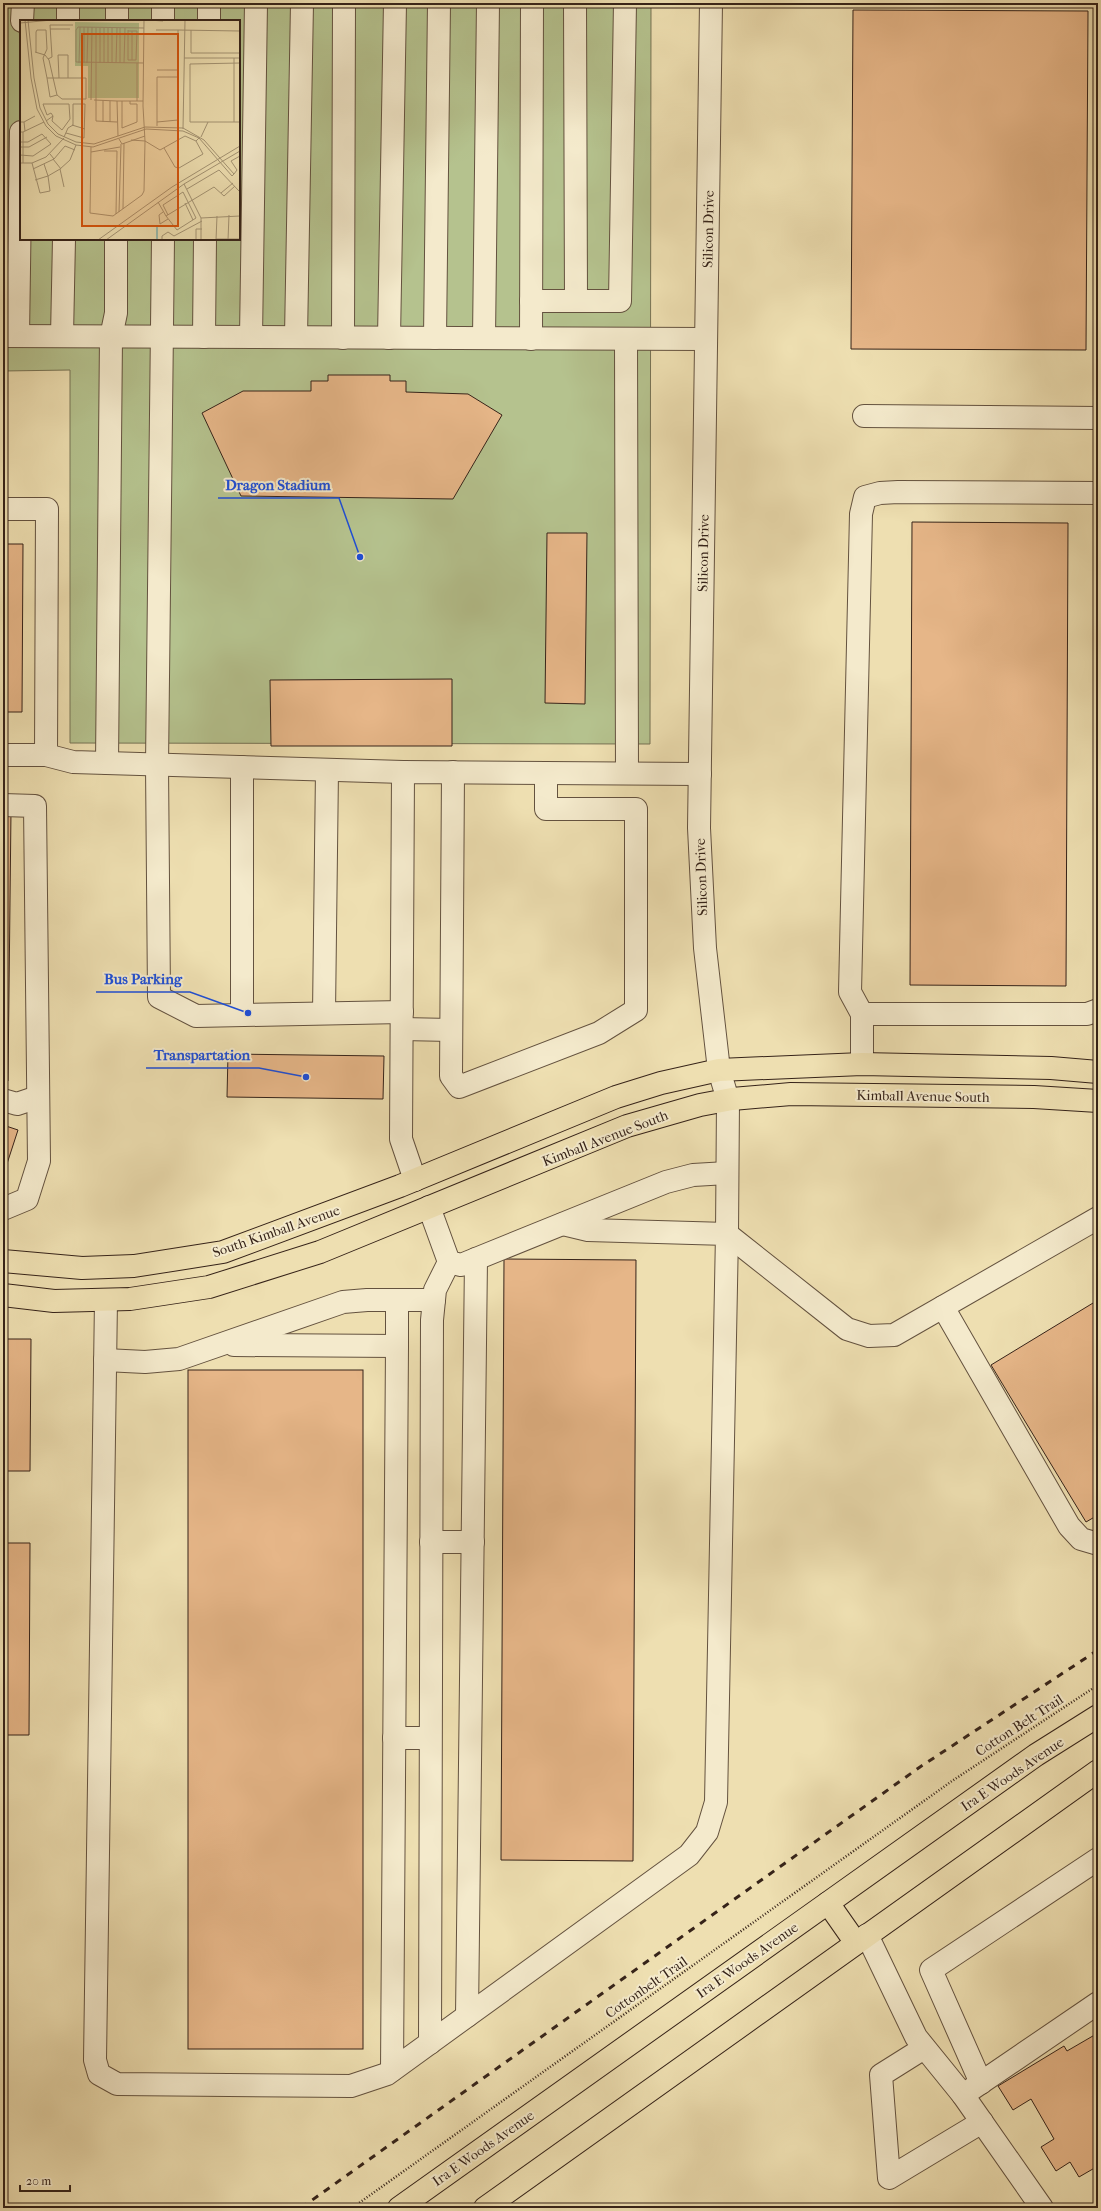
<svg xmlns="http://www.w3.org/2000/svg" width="1101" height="2211" font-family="'IM FELL French Canon',serif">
  <rect width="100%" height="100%" fill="#eedfb1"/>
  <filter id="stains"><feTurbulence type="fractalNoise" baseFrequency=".005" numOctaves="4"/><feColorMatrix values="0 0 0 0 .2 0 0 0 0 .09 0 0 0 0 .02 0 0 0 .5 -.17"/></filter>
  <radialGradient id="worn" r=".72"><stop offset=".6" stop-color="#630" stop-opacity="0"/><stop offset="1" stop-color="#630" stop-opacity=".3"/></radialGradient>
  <path fill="#b5c28e" stroke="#767254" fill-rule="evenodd" d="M3,3H651L650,744L70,743V370L3,371ZM21,21H239V239H21Z"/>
  <g fill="#e6b688" stroke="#362319">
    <path d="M853,10L1088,11L1086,350L851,349Z"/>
    <path d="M328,375H390V381H406V392L468,394L502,415L453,499L241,496L202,413L243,391H311V381H328Z"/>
    <path d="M912,522L1068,523L1066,986L910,985Z"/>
    <path d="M547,533H587L585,704L545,703Z"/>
    <path d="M3,544H23L22,712H3Z"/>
    <path d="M452,679V746H271L270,680Z"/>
    <path d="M3,811H11L8,1081H3Z"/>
    <path d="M228,1054L384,1056L383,1099L227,1097Z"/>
    <path d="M3,1125L18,1130L3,1176Z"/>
    <path d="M504,1259L636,1260L633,1861L501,1860Z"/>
    <path d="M1098,1300V1515L1086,1522L991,1365Z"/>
    <path d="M3,1339H31L30,1471H3Z"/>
    <rect x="188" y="1370" width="175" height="679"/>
    <path d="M3,1543H30L29,1735H3Z"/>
    <path d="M1098,2033V2166L1079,2177L1070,2162L1056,2171L1041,2147L1054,2139L1031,2099L1013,2110L998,2086L1064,2046L1067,2051Z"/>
  </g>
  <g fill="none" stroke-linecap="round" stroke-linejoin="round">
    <defs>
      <g id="minor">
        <path d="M163,3V21"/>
        <path d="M575,3L576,301"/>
        <path d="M711,3L699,828L705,948L719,1070L728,1100L727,1234L847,1329L869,1336L894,1335L1098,1218"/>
        <path d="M22,21L23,3"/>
        <path d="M68,21V3"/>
        <path d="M117,21V3"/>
        <path d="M209,21V3"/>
        <path d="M163,239L157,765L159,997L196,1016L402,1012"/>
        <path d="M531,301H620L625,3"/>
        <path d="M3,336L706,339"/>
        <path d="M18,336L21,132"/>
        <path d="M62,336L64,239"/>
        <path d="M204,337L205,239"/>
        <path d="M251,337L256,3"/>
        <path d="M296,337L302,3"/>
        <path d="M343,338L344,3"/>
        <path d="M389,338L395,3"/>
        <path d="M435,338L439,3"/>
        <path d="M484,338L488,3"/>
        <path d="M531,339L532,3"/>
        <path d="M626,339L627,773"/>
        <path d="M864,416L1098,418"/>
        <path d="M3,509H47L46,755H3"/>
        <path d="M46,755L73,762L403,772"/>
        <path d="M107,763L111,337L116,313V239"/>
        <path d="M242,767V1015"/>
        <path d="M453,772L451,1076L459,1087L599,1033L636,1010V809H546V773"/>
        <path d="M3,805L35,806L39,1161L27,1199L3,1209"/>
        <path d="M324,1013L327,770"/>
        <path d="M862,1014H1087L1098,1010"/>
        <path d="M402,1029L451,1030"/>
        <path d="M862,1064V1014L850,992L861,514L865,497L880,493L898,492L1098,493"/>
        <path d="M3,1100L17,1104L38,1097"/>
        <path d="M415,1180L401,1139L403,772L700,774"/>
        <path d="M429,1207L449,1262L461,1265L666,1182L693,1175L727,1173"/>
        <path d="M106,1300L95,2060L99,2074L117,2084L351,2086L387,2074L689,1855L707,1832L716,1802L727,1234L588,1230L563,1224"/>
        <path d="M943,1307L1069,1526L1081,1539L1098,1544"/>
        <path d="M234,1345L397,1346V1300"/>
        <path d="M105,1360L145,1362L179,1359L343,1302L367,1300H434"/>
        <path d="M431,1542H473"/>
        <path d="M394,1738H430"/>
        <path d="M867,1935L916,2037L963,2095L1098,2003"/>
        <path d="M467,2016L476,1259"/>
        <path d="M430,2043L432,1320L435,1290L449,1262"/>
        <path d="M924,2048L881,2075L889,2178L982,2122"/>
        <path d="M392,2070L397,1346"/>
        <path d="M981,2083L931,1970L1098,1859"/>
        <path d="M963,2095L1042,2208"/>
      </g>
      <g id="major">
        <path d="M3,1261L82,1268L134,1266L223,1252L400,1186L616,1097L661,1083L719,1070L862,1064L1051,1068L1098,1072"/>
        <path d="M3,1295L54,1301L130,1299L209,1287L320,1252L627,1126L700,1105L732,1099L791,1094L1034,1097L1098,1101"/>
        <path d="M828,1903L856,1943"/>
        <path d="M399,2208L1036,1755L1098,1716"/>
        <path d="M485,2208L1098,1771"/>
      </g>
    </defs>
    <use href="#minor" stroke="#64523f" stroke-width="24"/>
    <use href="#major" stroke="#362319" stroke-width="24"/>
    <path stroke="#362319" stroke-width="2.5" stroke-dasharray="1 2" stroke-linecap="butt" d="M352,2208L952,1781L1098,1685"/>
    <use href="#minor" stroke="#f4eacc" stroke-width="22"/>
    <use href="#major" stroke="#eedfb1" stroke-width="22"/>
    <path stroke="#362319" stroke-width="3" stroke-dasharray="7 7" stroke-linecap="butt" d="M301,2208L920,1767L1098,1650"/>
  </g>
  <g text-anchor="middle" stroke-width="4" stroke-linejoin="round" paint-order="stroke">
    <g font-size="14" fill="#362319" stroke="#f4eacc">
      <text transform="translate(708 229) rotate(-89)" y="5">Silicon Drive</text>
      <text transform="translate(703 553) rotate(-89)" y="5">Silicon Drive</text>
      <text transform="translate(701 877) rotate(-92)" y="5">Silicon Drive</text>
      <text transform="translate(923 1096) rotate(1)" y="5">Kimball Avenue South</text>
      <text transform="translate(605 1138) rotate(-21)" y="5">Kimball Avenue South</text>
      <text transform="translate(276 1231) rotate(-19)" y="5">South Kimball Avenue</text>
      <text transform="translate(1019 1725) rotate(-33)" y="5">Cotton Belt Trail</text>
      <text transform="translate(1012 1774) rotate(-34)" y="5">Ira E Woods Avenue</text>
      <text transform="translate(747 1960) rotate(-35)" y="5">Ira E Woods Avenue</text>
      <text transform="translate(646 1987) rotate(-35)" y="5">Cottonbelt Trail</text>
      <text transform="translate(483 2148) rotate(-35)" y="5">Ira E Woods Avenue</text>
    </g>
  </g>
  <g transform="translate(20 20)">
    <rect width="220" height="220" fill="#eedfb1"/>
    <path d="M55,2L119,3V78H68V46H55Z" fill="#b5c28e"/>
    <path fill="none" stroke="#99bcae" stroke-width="2" d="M137,206V220"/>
    <path fill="none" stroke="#a49474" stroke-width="1" d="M5,0L11,58L17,89L26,106L36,116L56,125L73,127L126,109L163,111L179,118L212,156L214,154L184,120L163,108L125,107L74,124L56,122L38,114L28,104L20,88L14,58L8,0M124,0L123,86L125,121L140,130L165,116L176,121L179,118M129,0L143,1M143,0H162M0,3L32,0M30,5H53M76,8V101L97,102M30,9H50M136,10H158V50M158,10L220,11M171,10V33H220M112,11V40M15,32L25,35L29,40L37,75L42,79H66V58H39M16,32V12L17,10H26L27,29L23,38L27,58H39L38,35H48V58M164,38H220M214,38V102H220M28,39L32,37L30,5M108,40H116L117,11H108M108,40V10M59,43L60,7M64,43V7M67,43L68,7M80,43V8M84,43V8M88,43V8M92,43V8M96,43L97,8M100,43V8M104,43L105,8M117,43V81M124,43L56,42V10L58,7L124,8M137,50H158M27,58L30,77L37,75M71,80L72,7M74,80L97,81M83,80V102M102,81V108L117,102V84H110V81M26,101L33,96L31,93L27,95L23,84H49L50,99L42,110L32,101L33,96M0,102H4L5,111M4,102L15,96M90,102V81M214,102H170V44L220,43M52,105L65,109M137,106V102L158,100V57H137V102M163,109L165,0M0,112H3V143M3,112L24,102M98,116L97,81H123M44,117L48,108L53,105V84H65L64,118L46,113M181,117L188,102M99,119L102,124L125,116M0,122H8L22,114L31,124L13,136L0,135M0,127H9L27,117M71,127L70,193L93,196L122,175L124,171L125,121L111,120M144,128L155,147L159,148L183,134L176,121M84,131H97M71,132L100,127M33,139L41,149M34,139L45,126L55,130M0,143H12L26,137L44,118M12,143L20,173L30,171L28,156L40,149M13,149L34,139L30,134M214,154L217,150L211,141L220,136M15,160L28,156L24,144M164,164L181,198V220M44,167L40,149L50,140L56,125M167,169L199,150L219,171M201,173L213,163M138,182L146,196L194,167L204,176L215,166M165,183L173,200M103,189L104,123M99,192L101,124M143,192L139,195L140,204L148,199M96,194L97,131M146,196L157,210L176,198L163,172L143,185L148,195M181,198L220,196M196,219H220M78,220L152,167L220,126M86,220L164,164L220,131M142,220V216L148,212L154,216L182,201M176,220V209H182M196,220L197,196M208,220L209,195"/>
    <path fill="#d6540d" fill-opacity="0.15" stroke="#d6540d" stroke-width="2" d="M62,14H158V206H62Z"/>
    <rect width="220" height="220" fill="none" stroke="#362319" stroke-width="2"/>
  </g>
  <path fill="none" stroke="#1d4ed8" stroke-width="1.5" d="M360 557L339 498H218M248 1013L190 992H96M306 1077L259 1068H146"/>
  <g fill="#1d4ed8" stroke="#f4eacc" stroke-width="1.5">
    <circle cx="360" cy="557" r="4"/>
    <circle cx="248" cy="1013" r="4"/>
    <circle cx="306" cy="1077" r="4"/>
  </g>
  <g font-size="15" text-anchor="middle" font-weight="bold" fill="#1d4ed8" stroke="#f4eacc" stroke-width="4" stroke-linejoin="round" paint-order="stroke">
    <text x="278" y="490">Dragon Stadium</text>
    <text x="143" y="984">Bus Parking</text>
    <text x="202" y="1060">Transpartation</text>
  </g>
  <rect width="1101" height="2211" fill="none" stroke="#eedfb1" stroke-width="16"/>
  <rect x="4" y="4" width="1093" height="2203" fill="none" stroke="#362319" stroke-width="2"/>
  <rect x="8" y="8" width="1085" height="2195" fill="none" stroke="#362319"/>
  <path d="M20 2185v6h50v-6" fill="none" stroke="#362319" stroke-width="2"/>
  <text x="26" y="2185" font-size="12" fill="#362319" stroke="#f4eacc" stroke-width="3" paint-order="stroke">20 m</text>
  <rect width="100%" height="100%" filter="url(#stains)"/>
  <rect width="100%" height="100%" fill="url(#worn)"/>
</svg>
